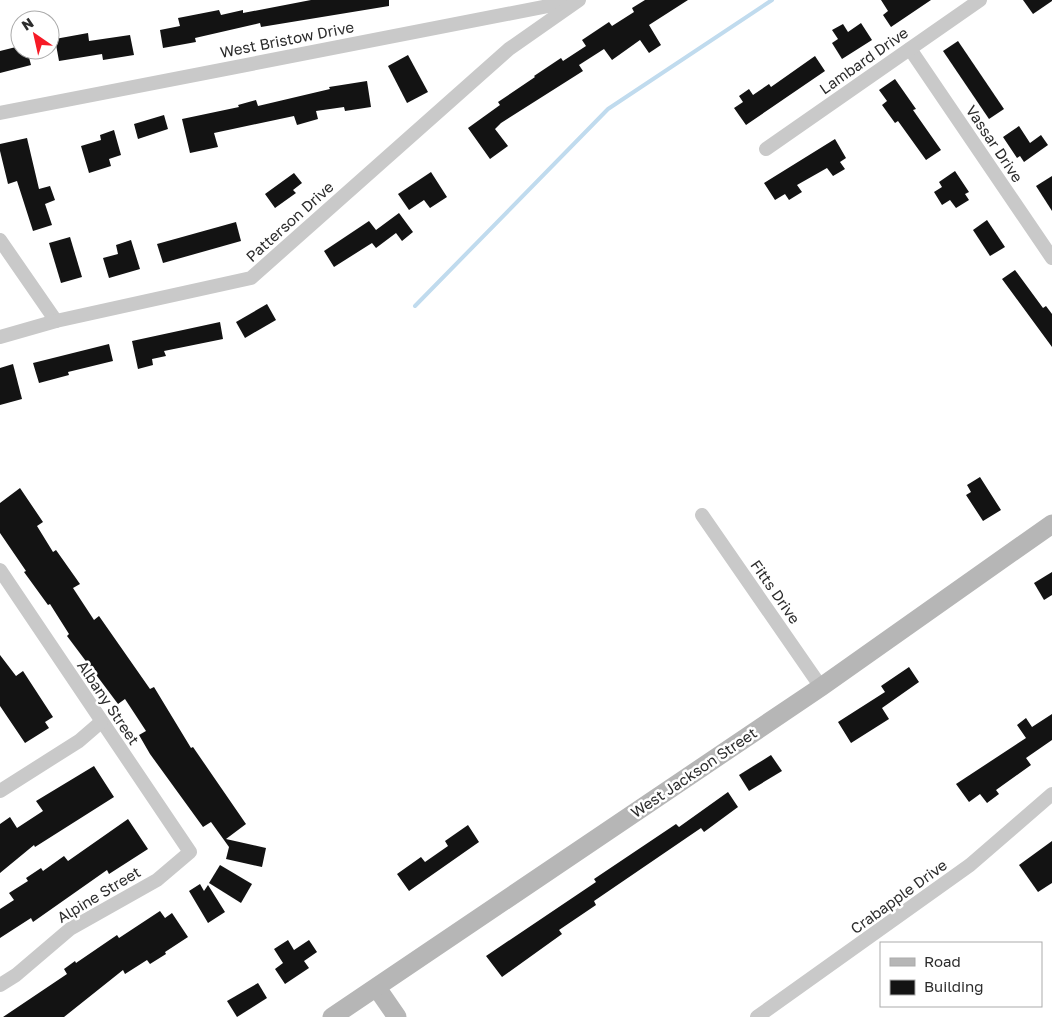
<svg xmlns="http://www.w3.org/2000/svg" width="1052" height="1017" font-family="'Golos Text',sans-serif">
  <rect width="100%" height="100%" fill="#fff"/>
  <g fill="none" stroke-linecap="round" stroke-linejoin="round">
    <path stroke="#c0dbee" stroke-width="4" d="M415,306L608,109L772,0"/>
  </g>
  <g fill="#131313">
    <path d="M311,0H389V6L261,27L260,23L195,38L196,42L163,48L160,30L180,26L178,18L219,10L221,15L243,10V13Z"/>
    <path d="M645,0H688L649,25L661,45L649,53L640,40L612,60L604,49L579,65L583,71L501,123L495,129L508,146L490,159L468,128L500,105L498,102L535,77L534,76L561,58L563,61L586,46L582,40L609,22L612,26L634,12L632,8Z"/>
    <path d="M881,0H931L891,27L883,15L888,11Z"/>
    <path d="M1023,0H1052V1L1033,14Z"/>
    <path d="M861,23L872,40L842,59L832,43L838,39L832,30L843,24L848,32Z"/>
    <path d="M88,33L89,41L130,35L134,55L103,60L102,54L59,61L55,39Z"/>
    <path d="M958,41L1004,109L989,119L943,51Z"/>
    <path d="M20,46V50H27L31,65L0,73V51Z"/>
    <path d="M408,55L428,92L407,103L388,66Z"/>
    <path d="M815,56L825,71L746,125L734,108L743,102L739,96L749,89L753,95L769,84L771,87Z"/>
    <path d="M895,79L916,109L913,110L941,150L926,160L898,121L895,123L882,105L887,101L879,90Z"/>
    <path d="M367,81L371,107L345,111L344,107L316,111L318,119L297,125L294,116L214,133L218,147L190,153L182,119L239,107L238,105L256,100L258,106L330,89L329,87Z"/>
    <path d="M164,115L168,129L138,139L134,124Z"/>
    <path d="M1019,126L1030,143L1041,135L1048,145L1024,162L1020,156L1017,158L1003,137Z"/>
    <path d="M114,130L121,155L109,159L111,166L89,173L81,146L101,140L100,135Z"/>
    <path d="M27,138L39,189L50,186L55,200L45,204L52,225L33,231L17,181L8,184L0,151V144Z"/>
    <path d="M835,139L846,158L840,162L845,169L833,176L827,168L797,185L802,192L789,200L785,194L775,200L764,183Z"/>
    <path d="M955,171L969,192L965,194L969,200L956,208L950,200L942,205L934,192L942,187L939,182Z"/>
    <path d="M431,172L447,197L430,208L424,200L409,210L398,194Z"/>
    <path d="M294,173L302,183L293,190L296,193L275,208L265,194Z"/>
    <path d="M1052,176V211L1036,186Z"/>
    <path d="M399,213L413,232L402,241L396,233L376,248L372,243L334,267L324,251L369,221L376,230Z"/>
    <path d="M987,220L1005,247L990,256L973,230Z"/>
    <path d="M236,222L241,241L163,263L157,244Z"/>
    <path d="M70,237L82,277L61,283L49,243Z"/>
    <path d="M131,240L140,269L109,278L103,258L118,254L116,245Z"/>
    <path d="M1015,270L1043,308L1046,306L1052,314V347L1002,279Z"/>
    <path d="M267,304L276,320L245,338L236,322Z"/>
    <path d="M220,322L223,339L164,351L166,356L152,359L153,365L138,369L132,341Z"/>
    <path d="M109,344L113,361L68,372L69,375L39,383L33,363Z"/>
    <path d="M13,364L22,399L0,405V368Z"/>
    <path d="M980,477L1001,510L983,521L966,495L971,492L967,485Z"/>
    <path d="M20,488L43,522L37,526L53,552L56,550L80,584L73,588L94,620L99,616L150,689L154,687L191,748L193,747L246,824L226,839L266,848L262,867L226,859L229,847L224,840L211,822L203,827L150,754L139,735L146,731L125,699L118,704L67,636L69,634L50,604L48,605L24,572L26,571L0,533V503Z"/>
    <path d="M1052,572V595L1044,600L1034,583Z"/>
    <path d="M0,655L16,676L23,671L53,717L45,722L49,728L25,743L0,706Z"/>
    <path d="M909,667L919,682L882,708L889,719L851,743L838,722L885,692L881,686Z"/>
    <path d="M1052,714V740L1026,758L1031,765L996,790L999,794L987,803L980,794L969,802L956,784L1026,738L1017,725L1026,718L1032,727Z"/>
    <path d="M771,755L782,771L749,791L739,775Z"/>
    <path d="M94,766L114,797L35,847L34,845L0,873V824L10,817L17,828L43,811L36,801Z"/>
    <path d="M728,792L738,807L704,832L701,828L594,901L596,905L559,930L562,934L502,977L486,956L596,882L594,879L676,824L679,827Z"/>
    <path d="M128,819L148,849L109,874L107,870L33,922L31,918L0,938V909L14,900L9,893L28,881L26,878L41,868L43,871L64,856L68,861Z"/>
    <path d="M468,825L479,842L409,891L397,874L421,857L425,862L448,846L445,841Z"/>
    <path d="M1052,841V883L1038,892L1019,865Z"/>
    <path d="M220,865L252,884L241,903L209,883Z"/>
    <path d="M200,884L204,891L208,885L225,912L208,923L189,891Z"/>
    <path d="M160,911L165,918L172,913L188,937L165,952L166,954L150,964L147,960L125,974L123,970L64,1017H3L67,974L64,969L75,961L76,963L117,935L119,938Z"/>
    <path d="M288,940L294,950L309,940L317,952L304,961L309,968L285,984L275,969L283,963L274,949Z"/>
    <path d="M258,983L267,998L237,1017L227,1001Z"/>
  </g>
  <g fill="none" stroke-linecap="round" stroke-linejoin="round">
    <g stroke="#c9c9c9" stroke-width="14">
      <path d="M910,49L1052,258"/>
      <path d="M0,113L574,1"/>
      <path d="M766,149L980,0"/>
      <path d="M0,240L56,321"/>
      <path d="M0,337L56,321L251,278L509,49L579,0"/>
      <path d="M702,515L821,687"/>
      <path d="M0,570L190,852L157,880L70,929L16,975L0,985"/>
      <path d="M0,791L79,741L101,722"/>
      <path d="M757,1017L970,865L1052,794"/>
    </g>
    <g stroke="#b6b6b6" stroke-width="19">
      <path d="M377,988L397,1017"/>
      <path d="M332,1017L821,687L1052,524"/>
    </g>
  </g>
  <g text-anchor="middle" stroke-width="5" stroke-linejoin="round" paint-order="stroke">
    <g font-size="15" fill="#2c2c2c" stroke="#fff">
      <text transform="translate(287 40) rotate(-11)" y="5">West Bristow Drive</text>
      <text transform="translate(864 61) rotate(-35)" y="5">Lambard Drive</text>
      <text transform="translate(994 144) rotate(56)" y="5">Vassar Drive</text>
      <text transform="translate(290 222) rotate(-42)" y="5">Patterson Drive</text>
      <text transform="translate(775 592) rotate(55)" y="5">Fitts Drive</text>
      <text transform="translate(108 703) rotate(56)" y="5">Albany Street</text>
      <text transform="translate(694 773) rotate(-34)" y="5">West Jackson Street</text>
      <text transform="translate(99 895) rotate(-31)" y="5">Alpine Street</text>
      <text transform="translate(899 897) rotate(-36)" y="5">Crabapple Drive</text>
    </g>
  </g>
  <rect x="880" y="942" width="162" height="65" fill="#ffffff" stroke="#ababab"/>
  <rect x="890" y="958" width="25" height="8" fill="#b6b6b6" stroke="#ababab"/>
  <text x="924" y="967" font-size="15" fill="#2c2c2c">Road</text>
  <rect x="890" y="980" width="25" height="15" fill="#131313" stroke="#ababab"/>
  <text x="924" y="992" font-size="15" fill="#2c2c2c">Building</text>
  <g transform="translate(35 35) rotate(326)"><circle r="24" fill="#ffffff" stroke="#ababab"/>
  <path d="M0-4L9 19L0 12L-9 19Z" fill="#f61a26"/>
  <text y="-8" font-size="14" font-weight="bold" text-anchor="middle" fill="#2c2c2c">N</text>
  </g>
</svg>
